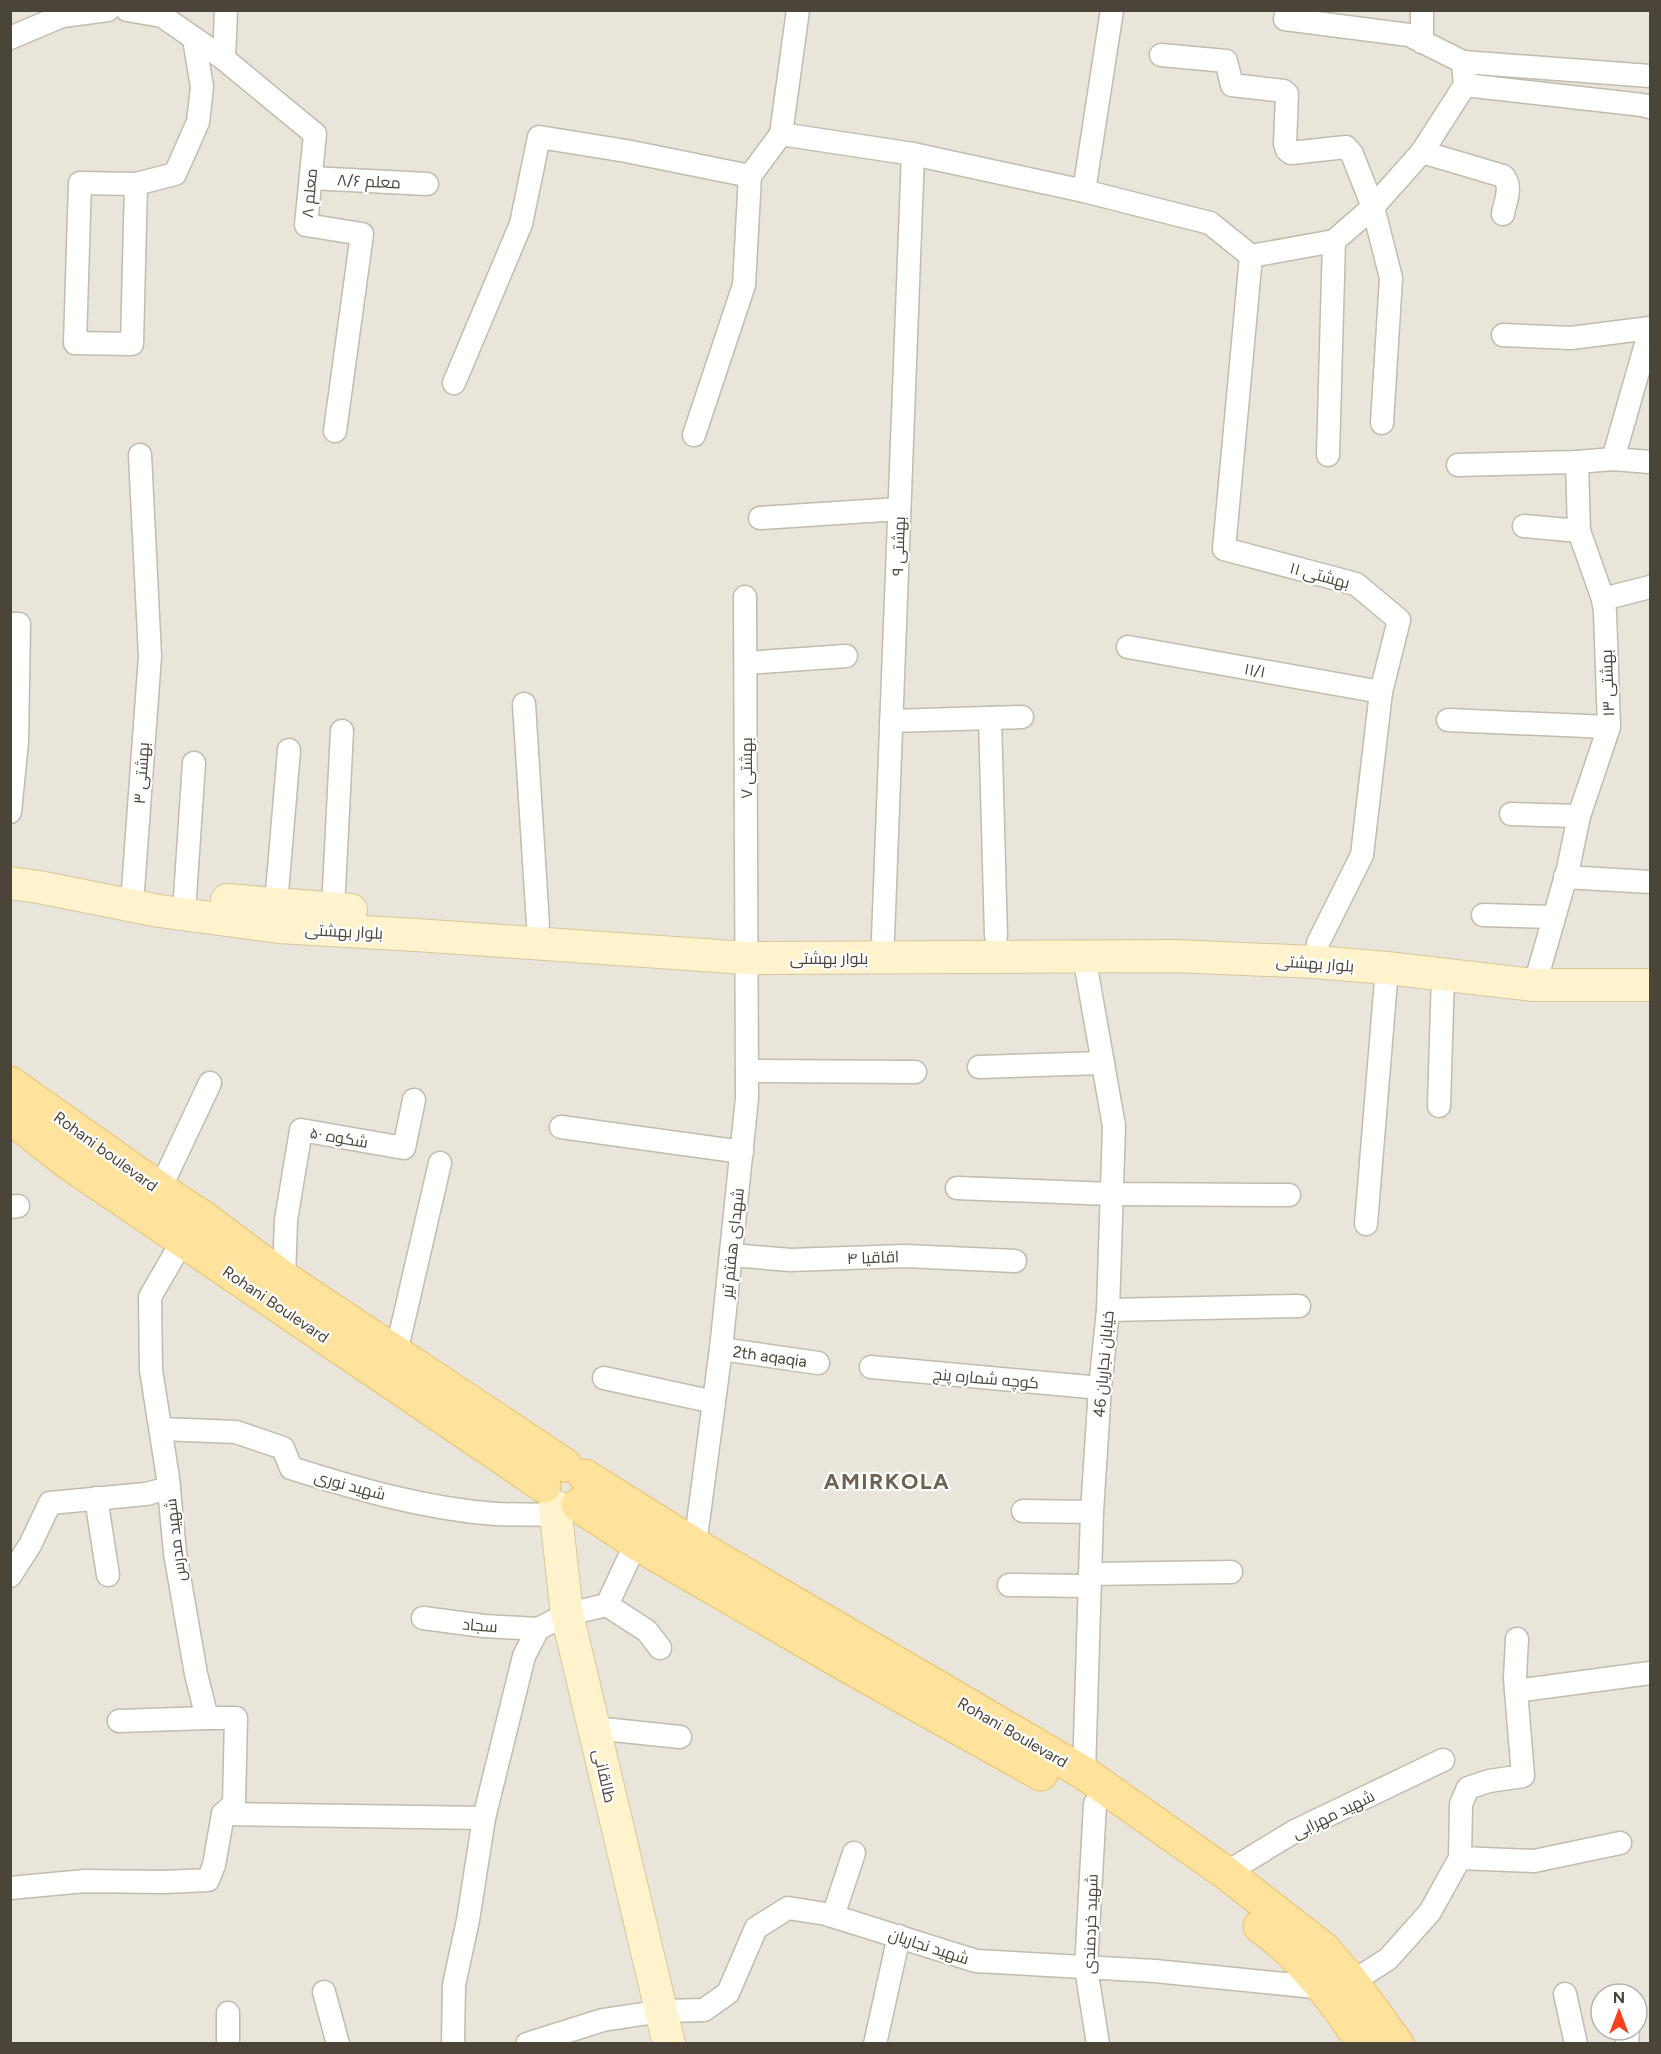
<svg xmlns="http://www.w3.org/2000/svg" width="1661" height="2054" font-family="Figtree,Cairo,sans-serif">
  <rect width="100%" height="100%" fill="#f6f3ec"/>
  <path fill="#eae5da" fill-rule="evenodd" d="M11,11H1650V2043L11,2044ZM1601,1994H1637V2030H1601Z"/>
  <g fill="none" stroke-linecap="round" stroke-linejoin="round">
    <defs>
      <g id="street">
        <path d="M127,10L162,16L224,59L315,134L306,225L362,234L335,431"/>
        <path d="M1422,10V42"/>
        <path d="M62,16L108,10"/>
        <path d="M10,38L62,16L65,10"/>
        <path d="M1161,55L1226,61L1232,85L1284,91L1287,94L1285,144L1287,150L1291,153L1346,147L1352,154L1373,207L1391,278L1382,423"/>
        <path d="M224,59L226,10"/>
        <path d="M1463,62L1650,76"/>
        <path d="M1465,85L1642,105L1650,107"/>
        <path d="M781,134L913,154L1084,191L1210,223L1251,256L1334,241L1373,207L1422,152L1465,85L1463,62L1409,35L1285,19L1287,10"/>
        <path d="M1422,152L1503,176C1513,186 1505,202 1503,214"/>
        <path d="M311,178L427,184"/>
        <path d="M136,184L132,344L75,343L80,183L136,184L175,174L198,122L202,87L194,39"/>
        <path d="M1084,191L1112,10"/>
        <path d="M1251,256L1224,549L1356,584L1399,620L1381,692L1362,855L1318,943"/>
        <path d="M1503,335L1571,338L1650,328"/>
        <path d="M454,383L521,224L539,137L626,151L750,176"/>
        <path d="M694,435L744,285L750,176L781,134L798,10"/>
        <path d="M1328,455L1334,241"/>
        <path d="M1613,459L1650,330"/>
        <path d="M1458,465L1577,462L1613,459L1650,462"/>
        <path d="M760,518L899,509"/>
        <path d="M1524,526L1579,531"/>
        <path d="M1603,599L1650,587"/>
        <path d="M10,624H19L17,742L10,812"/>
        <path d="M1128,647L1381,692"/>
        <path d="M746,663L846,656"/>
        <path d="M524,704L538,924"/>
        <path d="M990,718L996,936"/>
        <path d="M1448,720L1609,727"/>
        <path d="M891,721L1022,717"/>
        <path d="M1511,814L1579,816"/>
        <path d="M1565,877L1650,882"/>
        <path d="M133,890L150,656L140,455"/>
        <path d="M185,897L194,763"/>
        <path d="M276,904L289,750"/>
        <path d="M333,909L342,731"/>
        <path d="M1483,915L1554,917"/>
        <path d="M883,938L913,154"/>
        <path d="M1539,970L1568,869L1579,816L1609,727L1605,612L1603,599L1579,531L1577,462"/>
        <path d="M979,1067L1103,1063"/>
        <path d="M747,1071L915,1072"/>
        <path d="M1439,1106L1443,974"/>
        <path d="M561,1127L742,1152"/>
        <path d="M957,1188L1111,1194L1289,1195"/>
        <path d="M160,1189L210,1083"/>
        <path d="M10,1207L18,1206"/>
        <path d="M1366,1224L1387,968"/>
        <path d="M183,1240L150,1297L151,1370L168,1478L175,1553L196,1674L207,1718H236L234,1804L223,1814"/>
        <path d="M731,1255L790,1260L905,1256L1015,1261"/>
        <path d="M284,1278L286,1220L301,1130L404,1148L414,1100"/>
        <path d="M1108,1310L1299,1306"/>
        <path d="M721,1349L818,1363"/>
        <path d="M396,1353L440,1163"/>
        <path d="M871,1367L1100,1388"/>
        <path d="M604,1378L714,1402"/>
        <path d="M161,1429L236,1432L283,1448L291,1468C357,1489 426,1509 496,1514C516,1515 536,1514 555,1515"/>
        <path d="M96,1498L108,1575"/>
        <path d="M1023,1511L1092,1512"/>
        <path d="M695,1545L721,1349L747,1098L745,597"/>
        <path d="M1090,1574L1231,1572"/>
        <path d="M10,1576L30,1545L50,1503L146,1494L169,1488"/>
        <path d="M1009,1585L1089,1586"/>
        <path d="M607,1605L647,1631L660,1648"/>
        <path d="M423,1618L484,1626L538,1629"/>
        <path d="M1516,1691L1650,1673"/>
        <path d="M119,1721L207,1718"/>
        <path d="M594,1728L680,1737"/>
        <path d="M1084,1773L1092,1512L1100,1388L1108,1310L1114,1126L1084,956"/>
        <path d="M1095,1804L1086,1968L1098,2044"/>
        <path d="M223,1814L484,1818"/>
        <path d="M1460,1858L1534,1861L1620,1843"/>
        <path d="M1226,1873L1295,1831L1443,1760"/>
        <path d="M10,1888L85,1881L164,1882L208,1880L214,1865L223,1814"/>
        <path d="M833,1916L854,1853"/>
        <path d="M1352,1982L1388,1959L1430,1912L1460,1858L1461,1804L1468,1788L1489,1781L1523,1776L1515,1678L1517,1639"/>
        <path d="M324,1992L338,2044"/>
        <path d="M1565,1994L1576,2044"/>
        <path d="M228,2013V2044"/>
        <path d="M453,2044L454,1985L468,1920L484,1818L524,1656L538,1629L567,1614L607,1605L636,1543"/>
        <path d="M527,2044L603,2020L662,2011L704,2010L728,1993L756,1928L788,1908L826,1914L976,1961L1155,1971L1324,1988"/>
        <path d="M875,2044L899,1936"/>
        <path d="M1627,2044L1628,2030"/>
      </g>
      <g id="secondary">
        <path d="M10,883L39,887L159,911L279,927L416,935L746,958L1175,956L1315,962L1387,968L1534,985H1650"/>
        <path d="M227,900L351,910"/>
        <path d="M555,1506L567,1614L669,2044"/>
      </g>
      <g id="primary">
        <path d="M10,1083L160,1189L204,1218L284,1278L565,1465"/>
        <path d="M10,1117L70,1164L544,1486"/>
        <path d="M585,1476L695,1545L1084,1773L1226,1873L1324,1949L1352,1982L1397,2044"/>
        <path d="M578,1505L636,1543L853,1669L1041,1774"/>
        <path d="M1260,1926C1303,1957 1334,2000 1364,2044"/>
      </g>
    </defs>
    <use href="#street" stroke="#c2bbae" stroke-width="25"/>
    <use href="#secondary" stroke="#d6c79b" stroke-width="34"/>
    <use href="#primary" stroke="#e6c16a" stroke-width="35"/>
    <use href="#street" stroke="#fff" stroke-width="22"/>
    <use href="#secondary" stroke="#fff3cd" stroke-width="32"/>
    <use href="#primary" stroke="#ffe39c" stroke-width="33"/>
  </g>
  <g text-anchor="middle" stroke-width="4.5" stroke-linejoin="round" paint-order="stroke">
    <g font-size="16" fill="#4b4439" stroke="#fff">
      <text transform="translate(369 181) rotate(3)" y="6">معلم ۸/۶</text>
      <text transform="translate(309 193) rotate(-85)" y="6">معلم ۸</text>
      <text transform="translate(898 546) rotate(-88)" y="6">بهشتی ۹</text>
      <text transform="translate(1320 575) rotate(15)" y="6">بهشتی ۱۱</text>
      <text transform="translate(1255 670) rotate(10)" y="6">۱۱/۱</text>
      <text transform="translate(1607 683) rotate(-92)" y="6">بهشتی ۱۳</text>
      <text transform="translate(746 768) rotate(-90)" y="6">بهشتی ۷</text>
      <text transform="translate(141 773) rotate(-86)" y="6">بهشتی ۳</text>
      <text transform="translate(344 931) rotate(3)" y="6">بلوار بهشتی</text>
      <text x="829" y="964">بلوار بهشتی</text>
      <text transform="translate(1315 963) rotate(4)" y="6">بلوار بهشتی</text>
      <text transform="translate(339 1137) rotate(10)" y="6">شکوه ۵۰</text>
      <text transform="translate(106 1151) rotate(36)" y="6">Rohani boulevard</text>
      <text transform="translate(732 1243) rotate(-84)" y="6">شهدای هفتم تیر</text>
      <text transform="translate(873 1257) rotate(-2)" y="6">اقاقیا ۴</text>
      <text transform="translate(276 1304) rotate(34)" y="6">Rohani Boulevard</text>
      <text transform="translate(770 1356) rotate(8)" y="6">2th aqaqia</text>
      <text transform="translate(1103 1364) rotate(-85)" y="6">خیابان نجاریان 46</text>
      <text transform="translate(986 1378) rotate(5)" y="6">کوچه شماره پنج</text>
      <text transform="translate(350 1485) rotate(15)" y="6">شهید نوری</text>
      <text transform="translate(175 1540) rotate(-97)" y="6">شهید مدرس</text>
      <text transform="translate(480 1625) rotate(5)" y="6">سجاد</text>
      <text transform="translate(1013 1732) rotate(30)" y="6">Rohani Boulevard</text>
      <text transform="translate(605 1776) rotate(77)" y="6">طالقانی</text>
      <text transform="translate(1333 1814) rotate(-26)" y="6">شهید مهرابی</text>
      <text transform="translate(1090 1924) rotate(-88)" y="6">شهید خردمندی</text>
      <text transform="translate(929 1946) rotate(18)" y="6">شهید نجاریان</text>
    </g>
    <g font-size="22" font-weight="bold" letter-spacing="1.5" fill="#6e6250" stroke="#fff">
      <text x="887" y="1489">AMIRKOLA</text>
    </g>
  </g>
  <rect width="1661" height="2054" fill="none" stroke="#4b4439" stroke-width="24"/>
  <g transform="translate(1619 2012)"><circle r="28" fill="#ffffff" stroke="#b7b4b0" stroke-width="1.5"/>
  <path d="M0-4.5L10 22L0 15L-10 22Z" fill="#fc3f1d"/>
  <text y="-9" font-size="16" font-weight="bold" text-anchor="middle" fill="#4b4439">N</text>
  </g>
</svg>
